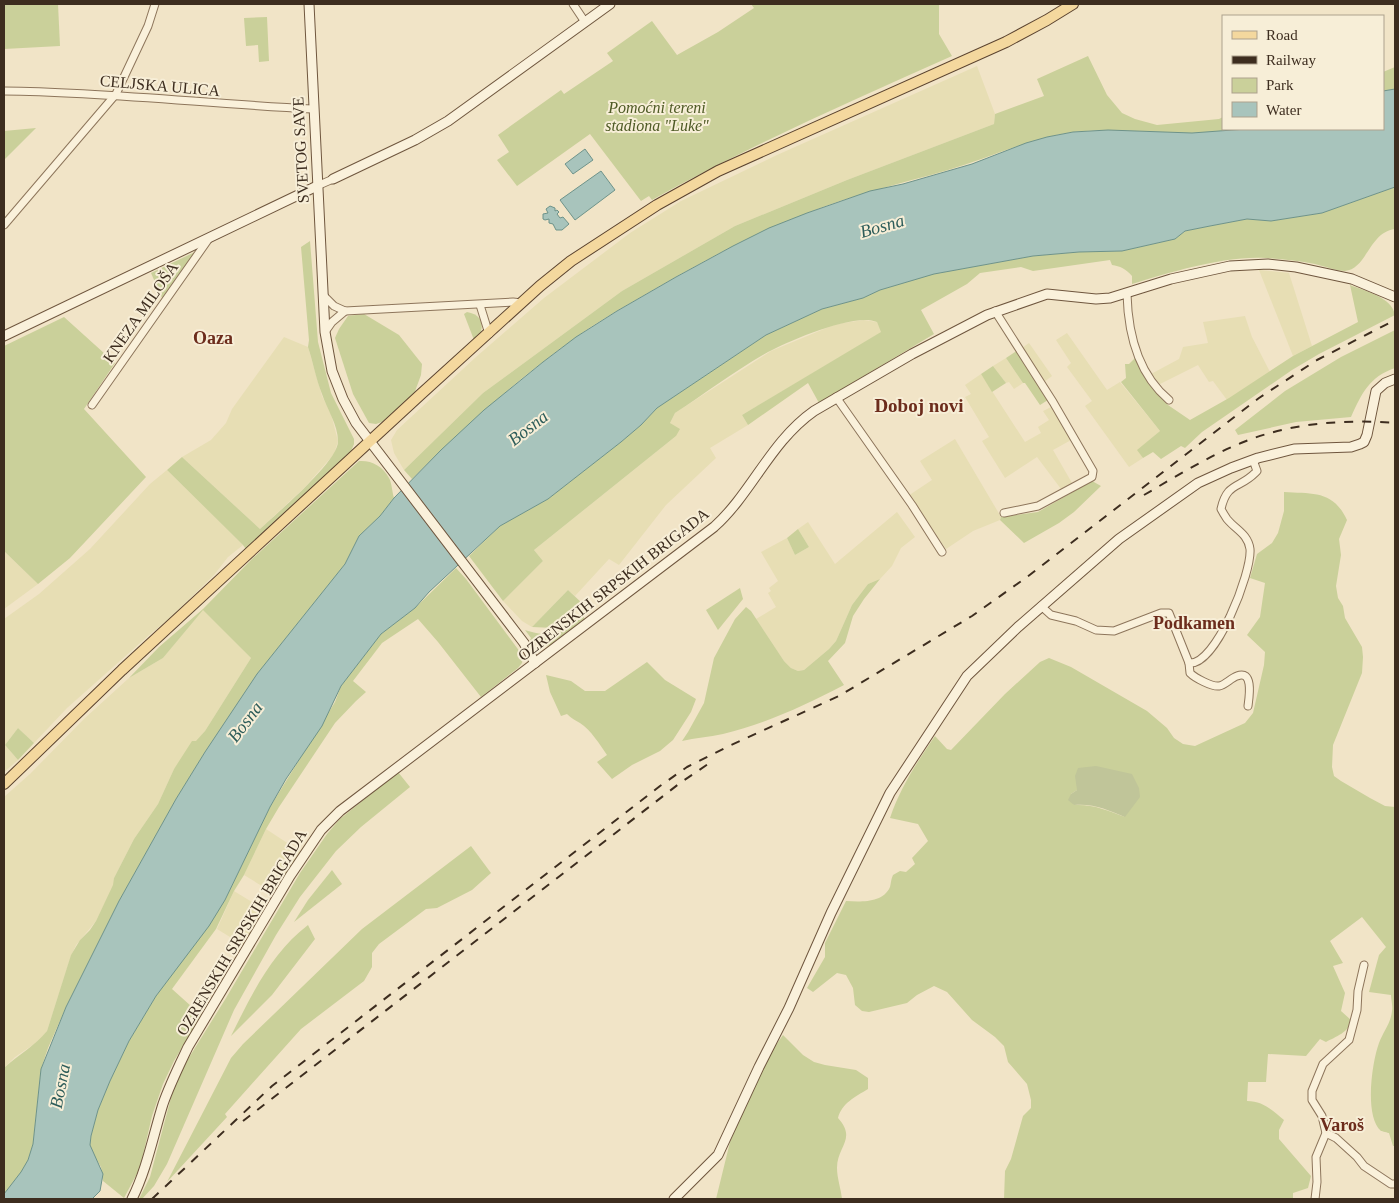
<svg xmlns="http://www.w3.org/2000/svg" width="1399" height="1203" font-family="Georgia,serif">
  <rect width="100%" height="100%" fill="#f1e4c7"/>
  <g fill="#e7deb4">
    <path d="M977,66L995,114L994,124L847,180L735,226L622,291L483,393L404,470L394,453L391,440L397,430L476,357L544,298L630,233L681,201L777,155Z"/>
    <path d="M1259,270L1289,273L1312,346L1293,356Z"/>
    <path d="M1245,316L1252,337L1270,372L1227,400L1213,381L1209,382L1198,365L1160,384L1151,374L1179,359L1183,347L1208,343L1203,322Z"/>
    <path d="M864,320L877,322L882,332L742,415L748,425L710,448L716,458L666,505L619,565L609,559L575,596L568,590L532,627L522,621L503,601L543,561L534,550L676,436L670,423L675,413L771,351L836,324Z"/>
    <path d="M1067,333L1107,390L1120,382L1160,431L1138,450L1143,458L1129,467L1085,406L1092,401L1067,367L1071,363L1056,340Z"/>
    <path d="M284,337L308,347L322,396L331,414L338,441L334,454L305,487L260,529L182,457L211,440L226,423L232,409Z"/>
    <path d="M1029,343L1052,376L1044,382L1022,348Z"/>
    <path d="M1006,358L1023,383L1014,389L1009,382L1006,383L993,366Z"/>
    <path d="M981,374L1025,442L1041,433L1038,427L1049,420L1043,411L1053,406L1073,439L1053,450L1072,483L1061,489L1037,457L1005,478L982,441L989,437L965,397L971,394L965,385Z"/>
    <path d="M955,439L1001,517L1000,520L973,531L946,549L908,496L932,480L920,461Z"/>
    <path d="M167,470L243,545L228,557L214,575L170,618L148,636L67,708L34,743L18,728L5,745L18,760L4,772V619L39,594L90,549L150,484Z"/>
    <path d="M897,512L915,537L901,548L892,566L880,579L868,584L852,605L836,641L829,649L804,670L798,671L791,668L784,661L756,619L776,607L768,593L771,591L769,588L778,581L761,552L787,538L795,555L809,547L798,529L808,522L835,564Z"/>
    <path d="M4,551L38,584L4,609Z"/>
    <path d="M203,609L251,658L205,731L174,769L158,804L134,839L114,878V885L96,921L76,945L71,956L47,1031L40,1040L15,1057L4,1068V797L30,774L84,719L129,678L163,658Z"/>
    <path d="M266,829L301,852L275,894L244,875Z"/>
    <path d="M234,891L265,910L243,945L217,929Z"/>
  </g>
  <g fill="#cad09a" fill-rule="evenodd">
    <path d="M4,4H58L60,46L4,49Z"/>
    <path d="M751,4H939V34L952,56C851,101 749,146 652,200L649,196L641,201L590,134L517,186L497,160L509,152L498,135L561,90L564,94L613,61L607,53L652,21L677,55L718,32L754,8Z"/>
    <path d="M267,17L269,61L259,62L258,45L246,46L244,18Z"/>
    <path d="M1088,56L1107,95L1122,113L1135,119L1157,125L1219,119L1223,117V129H1246C1228,131 1209,133 1190,133C1151,133 1112,128 1073,132C1031,138 989,158 948,170C900,184 851,195 805,214C750,235 698,264 646,294C622,308 597,322 575,338C516,380 463,428 412,479L404,470L483,393L622,291L735,226L847,180L994,124L995,114L1044,96L1037,79Z"/>
    <path d="M1395,67V89L1383,91V72Z"/>
    <path d="M36,128L4,160V131Z"/>
    <path d="M1395,187V229C1369,232 1367,269 1345,271C1336,271 1324,266 1315,264C1299,261 1283,259 1266,258C1227,255 1170,272 1132,284V276C1126,269 1120,266 1112,265L1110,260L1033,271L1021,267L980,273L967,284L921,310L934,334L819,403L808,383L748,425L742,415L881,332L877,322C855,312 789,341 768,352C736,370 706,393 675,413L670,423L680,429L676,436L534,550L543,561L503,601L469,556L500,526L548,499L621,442L641,425L657,408L766,335L822,309L863,298L880,290L933,274L1033,256L1079,252L1122,251L1175,239L1185,231L1210,226L1247,219L1271,221L1322,213Z"/>
    <path d="M310,241L318,342L331,393L354,439V444L351,451L248,552L243,545L167,470L182,457L260,529C276,514 339,461 338,441C338,425 327,409 322,394C316,379 313,362 308,347L309,340L301,247Z"/>
    <path d="M195,252L162,298L151,273Z"/>
    <path d="M1350,285C1365,291 1392,297 1395,315L1319,354L1292,370L1202,432L1185,448L1181,446L1161,459L1153,452L1143,458L1137,450L1160,431L1121,382L1126,378L1125,364H1129L1136,357L1156,391L1168,405L1190,420L1229,398L1293,356L1358,322Z"/>
    <path d="M467,312C478,314 484,320 481,332L474,340L464,314Z"/>
    <path d="M364,314L399,335L422,364L421,375L414,394L382,422L376,424L369,423L353,394L335,338L339,329L348,316Z"/>
    <path d="M64,317L115,363L84,409L146,477L70,558L38,584L4,551V346Z"/>
    <path d="M1395,330V368C1369,377 1362,393 1351,417L1296,422L1238,435L1235,430L1285,391L1341,357Z"/>
    <path d="M1018,350L1048,400L1040,405L1025,383H1023L1006,358Z"/>
    <path d="M993,366L1006,383L992,392L981,374Z"/>
    <path d="M359,461C371,460 383,466 389,478C392,483 392,492 394,498L380,516L359,536L345,564L257,674L205,752L176,799L119,901L66,1007L48,1048L41,1069L33,1144L28,1160L22,1172L4,1194V1068C18,1055 35,1046 47,1031L71,955L80,940L90,930L96,921L113,885L114,878L134,839L158,804L174,769L192,741H196L205,731L251,658L203,610L163,658L129,678L159,647L203,609L252,559Z"/>
    <path d="M1092,481L1101,486L1074,512L1059,523L1024,543L1000,520L1001,517L1038,512Z"/>
    <path d="M1284,492C1313,494 1333,490 1347,520L1339,539L1341,555L1336,586L1338,598L1343,606L1345,618L1362,647L1363,657L1362,673L1333,745L1332,767L1334,776L1341,781L1370,798L1385,806L1395,807V1146H1393L1389,1133C1388,1133 1382,1131 1381,1131C1364,1116 1372,1062 1379,1043C1383,1032 1391,1023 1392,1011C1393,1006 1391,1000 1391,995L1369,992L1379,955L1386,947L1362,917L1330,941L1343,963L1333,966L1345,993L1341,1011L1351,1020C1350,1032 1335,1037 1326,1042L1320,1039L1306,1056L1268,1054L1266,1082H1248L1247,1101C1263,1101 1272,1110 1284,1120L1279,1130V1139L1311,1176L1308,1188L1293,1193V1199H1004L1005,1171L1011,1159L1023,1116L1031,1108V1100L1027,1084L1008,1062L1004,1046L995,1037L972,1020L947,992L934,986L917,995L907,1003L869,1012L862,1011L855,1005L853,988L846,975L837,973L813,992L807,988L825,957V943L846,901C861,902 883,903 890,887C891,883 891,879 893,875L900,871L906,872L915,864L912,858L928,841L918,824L890,818C901,786 916,764 935,736L947,749L951,750L1005,694L1040,662L1049,658L1071,667L1147,711L1167,728L1174,738L1183,744L1195,746L1245,723L1253,713L1264,665L1265,652L1247,635L1260,617L1265,583L1250,578L1257,554L1272,543L1278,533L1284,511ZM1077,790L1125,817C1107,810 1093,804 1074,805L1071,794Z"/>
    <path d="M798,529L809,547L795,555L787,538Z"/>
    <path d="M456,568L466,579L523,656L522,663L518,668L481,697L438,642L418,619L382,643L353,681L366,692L356,701L335,723L279,807L266,829L244,875L234,891L216,929L172,989L201,1015L174,1061L163,1084L152,1116L140,1168L124,1198L103,1181L101,1167L95,1157L90,1145L91,1136L98,1110L110,1081L129,1041L156,996L225,900L270,807L335,702L341,686L381,634L415,608Z"/>
    <path d="M880,579L864,599L853,616L845,643L828,661L844,685C805,705 766,724 723,734C709,737 695,738 682,741L688,732L704,703L714,658L735,619L746,607L751,611L784,661L791,668L798,671L804,670L829,649L836,641L852,605L868,584Z"/>
    <path d="M740,588L743,599L718,630L706,610Z"/>
    <path d="M568,590L583,604L554,628L532,627Z"/>
    <path d="M580,615H584V619L550,645C542,647 536,644 530,640L531,638L525,630C556,640 556,630 580,615Z"/>
    <path d="M647,662L665,680L696,699L691,712L673,740L660,751L632,765L612,779L597,762L607,755C600,745 591,730 580,723C575,720 571,718 567,714L561,716L550,692L546,675L571,681L585,691H605Z"/>
    <path d="M18,728L34,743L18,760L5,745Z"/>
    <path d="M398,772L410,787L361,827L336,851L300,897L276,935L234,1010L167,1164L154,1186L142,1199H139L150,1177L173,1090L185,1064L226,998L300,873L327,834L340,819Z"/>
    <path d="M471,846L491,873L472,890L437,908L426,909L379,944L372,953V967L364,981L301,1029L225,1114L227,1117L167,1182L231,1058L243,1044L362,929Z"/>
    <path d="M332,870L342,884L294,922L308,900Z"/>
    <path d="M308,925L315,939L272,995L231,1036C251,996 271,953 308,925Z"/>
    <path d="M783,1035L803,1055L814,1062L825,1065L856,1070L868,1078V1089C855,1097 842,1103 838,1118C857,1139 837,1146 837,1168C837,1178 841,1189 842,1199H716L730,1142L745,1106L773,1049Z"/>
  </g>
  <path fill="#c0c599" d="M1096,766L1132,774L1139,788L1140,797L1125,817C1108,810 1093,803 1074,805L1068,800L1071,794L1077,790L1075,776L1078,768Z"/>
  <g fill="#a8c4bc" stroke="#6e938a">
    <path d="M1395,89V187L1322,213L1271,221L1247,219L1210,226L1185,231L1175,239L1122,251L1079,252L1033,256L934,274L880,290L863,298L822,309L766,335L657,408L641,425L621,442L548,499L500,526L429,592L415,608L381,634L341,686L322,726L286,779L270,807L225,900L209,926L156,996L129,1041L110,1081L98,1110L91,1136L90,1145L103,1174L100,1191L92,1199H4V1194L21,1172L28,1160L33,1144L41,1069L66,1007L119,901L176,799L205,752L257,674L345,564L359,536L380,516L394,498L441,450L484,410L543,362L576,337L617,311L676,277L733,246L769,228L807,213L870,191L903,184L972,164L1026,143L1047,137L1073,132L1108,130L1192,133L1246,129H1383V91Z"/>
    <path d="M585,149L593,160L573,174L565,164Z"/>
    <path d="M601,171L615,190L575,220L560,200Z"/>
    <path d="M550,206L555,208V211L557,210L559,212L557,214L560,218L563,217L569,224L562,230H556L553,224L549,223V219L545,220L543,219V214L548,213L546,209Z"/>
  </g>
  <g fill="none" stroke-linecap="round" stroke-linejoin="round">
    <defs>
      <g id="street">
        <path d="M573,4L585,22"/>
        <path d="M4,91C107,92 210,104 313,109"/>
        <path d="M317,186L333,179"/>
        <path d="M4,225L116,94L148,26L155,4"/>
        <path d="M1127,294C1128,332 1138,374 1169,400"/>
        <path d="M323,295L334,306L345,311L513,302L522,303"/>
        <path d="M480,305L489,334"/>
        <path d="M995,311L1053,402L1093,471L1092,477L1038,506L1004,513"/>
        <path d="M325,332L332,322L345,311"/>
        <path d="M836,397L912,505L942,552"/>
        <path d="M92,405L210,237"/>
        <path d="M1041,606L1051,615L1076,621L1096,630L1114,631L1161,613H1169L1189,663C1216,666 1252,572 1250,549C1248,534 1236,530 1227,519C1225,516 1223,513 1221,509C1227,482 1239,489 1255,473L1257,471L1253,460"/>
        <path d="M1189,663L1190,673C1195,678 1212,687 1219,686C1225,685 1231,678 1237,676C1254,669 1249,698 1248,706"/>
        <path d="M1364,965L1358,991L1357,1010L1349,1040L1323,1064L1312,1091V1100L1322,1116L1326,1133L1336,1138L1357,1157L1364,1166L1391,1184H1395"/>
        <path d="M1315,1199L1317,1182L1316,1157L1326,1133"/>
      </g>
      <g id="secondary">
        <path d="M309,4L325,332L332,371L343,399L356,423L524,643L535,663"/>
        <path d="M333,179L415,140L448,121L610,4"/>
        <path d="M4,336L317,186"/>
        <path d="M132,1199C147,1169 153,1136 163,1104C170,1084 179,1066 188,1047L290,876L321,830L340,811L714,527C752,493 770,442 814,411L912,354L987,315L1047,294L1096,299L1110,298L1171,279L1230,266L1268,264L1296,267L1352,279L1395,297"/>
        <path d="M674,1199L718,1155L759,1067L789,1008L831,913L890,793L967,676L1018,627L1119,539L1198,483L1231,468L1258,458L1294,449L1351,447L1360,444L1364,442L1367,435L1376,391L1385,383L1395,379"/>
      </g>
      <path id="primary" d="M4,784L122,670L420,395L540,286L571,261L657,205L718,171L1006,42L1047,20L1073,4"/>
    </defs>
    <use href="#street" stroke="#8d755b" stroke-width="9"/>
    <use href="#secondary" stroke="#6f563e" stroke-width="11"/>
    <use href="#primary" stroke="#5b432f" stroke-width="12"/>
    <use href="#street" stroke="#faf1db" stroke-width="7"/>
    <use href="#secondary" stroke="#faf1db" stroke-width="9"/>
    <use href="#primary" stroke="#f4d89e" stroke-width="10"/>
    <g stroke="#3d2d1f" stroke-width="2" stroke-dasharray="9 9" stroke-linecap="butt">
      <path d="M1144,495C1175,477 1207,457 1241,443C1289,423 1344,419 1395,423"/>
      <path d="M243,1121L680,783L711,762"/>
      <path d="M152,1199L272,1086L660,786L687,767L731,745L839,696L972,616L1027,577L1259,398L1317,360L1395,320"/>
    </g>
  </g>
  <g text-anchor="middle" stroke-width="4" stroke-linejoin="round" paint-order="stroke">
    <g font-size="16" fill="#3d2d1f" stroke="#f7eed7">
      <text transform="translate(160 85) rotate(5)" y="6">CELJSKA ULICA</text>
      <text transform="translate(300 150) rotate(-93)" y="6">SVETOG SAVE</text>
      <text transform="translate(140 312) rotate(-55)" y="6">KNEZA MILOŠA</text>
      <text transform="translate(613 584) rotate(-38)" y="6">OZRENSKIH SRPSKIH BRIGADA</text>
      <text transform="translate(241 932) rotate(-59)" y="6">OZRENSKIH SRPSKIH BRIGADA</text>
    </g>
    <g font-size="16" font-style="italic" fill="#4e5a25" stroke="#f7eed7">
      <text x="657" y="113">Pomoćni tereni<tspan x="657" dy="18">stadiona "Luke"</tspan></text>
    </g>
    <g font-size="18" font-style="italic" fill="#2e5d5a" stroke="#f7eed7">
      <text transform="translate(882 226) rotate(-16)" y="6">Bosna</text>
      <text transform="translate(528 428) rotate(-38)" y="6">Bosna</text>
      <text transform="translate(245 722) rotate(-53)" y="6">Bosna</text>
      <text transform="translate(60 1086) rotate(-79)" y="6">Bosna</text>
    </g>
    <g font-size="18" font-weight="bold" fill="#6c2c1c" stroke="#f7eed7">
      <text x="213" y="344">Oaza</text>
      <text x="1194" y="629">Podkamen</text>
      <text x="1342" y="1131">Varoš</text>
    </g>
    <g font-size="19" font-weight="bold" fill="#6c2c1c" stroke="#f7eed7">
      <text x="919" y="412">Doboj novi</text>
    </g>
  </g>
  <rect width="1399" height="1203" fill="none" stroke="#3d2d1f" stroke-width="10"/>
  <rect x="1222" y="15" width="162" height="115" fill="#f7eed7" stroke="#ada18d"/>
  <rect x="1232" y="31" width="25" height="8" fill="#f4d89e" stroke="#ada18d"/>
  <text x="1266" y="40" font-size="15" fill="#3d2d1f">Road</text>
  <rect x="1232" y="56" width="25" height="8" fill="#3d2d1f" stroke="#ada18d"/>
  <text x="1266" y="65" font-size="15" fill="#3d2d1f">Railway</text>
  <rect x="1232" y="78" width="25" height="15" fill="#cad09a" stroke="#ada18d"/>
  <text x="1266" y="90" font-size="15" fill="#3d2d1f">Park</text>
  <rect x="1232" y="102" width="25" height="15" fill="#a8c4bc" stroke="#ada18d"/>
  <text x="1266" y="115" font-size="15" fill="#3d2d1f">Water</text>
</svg>
